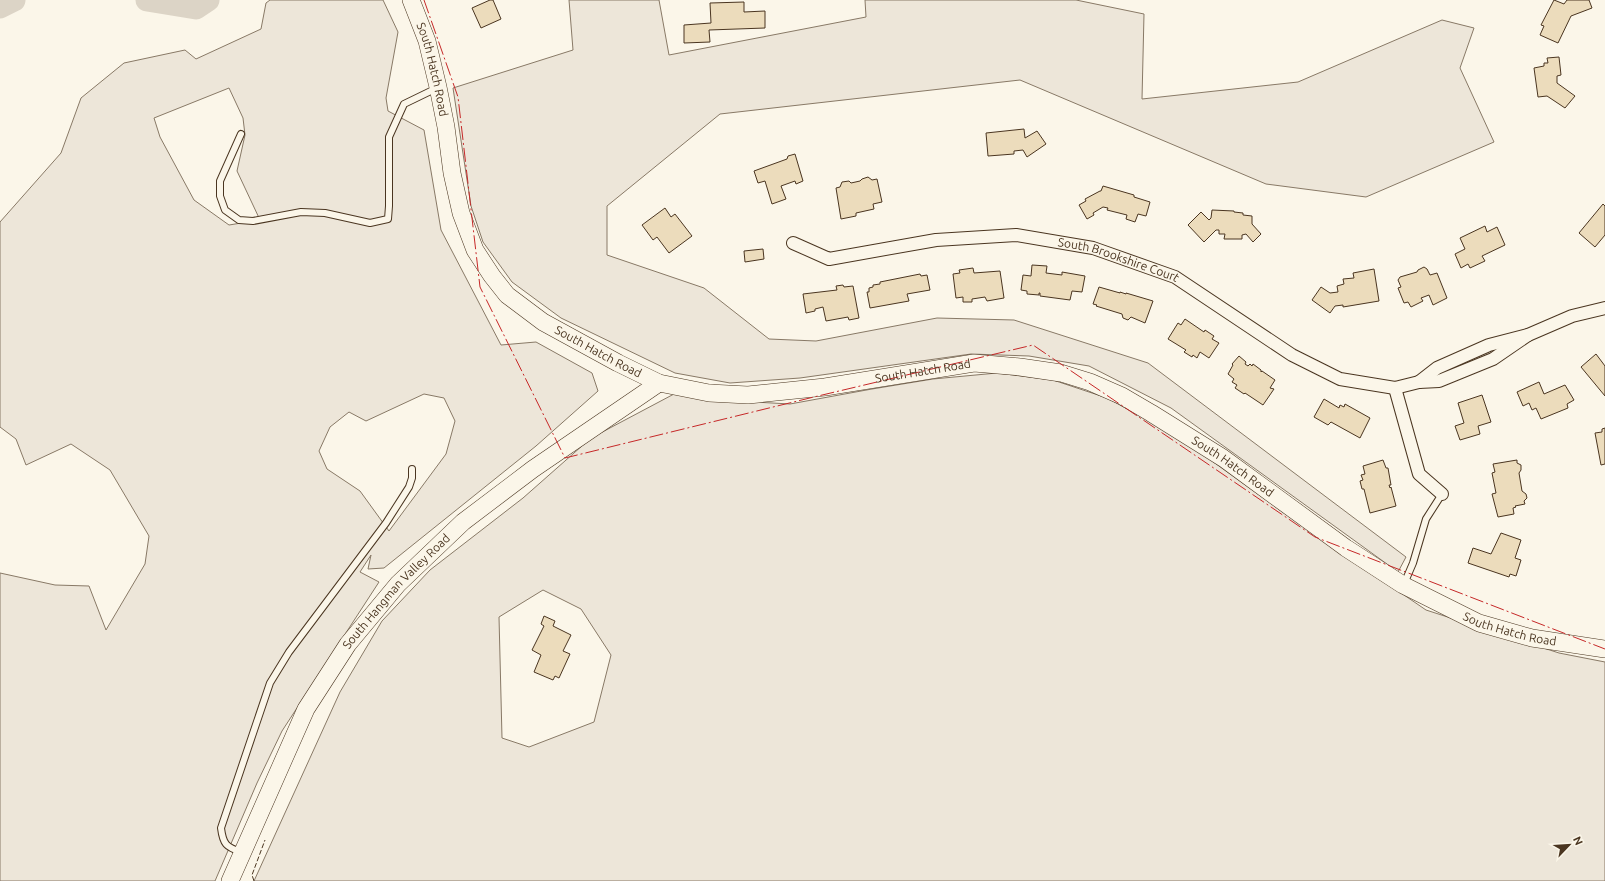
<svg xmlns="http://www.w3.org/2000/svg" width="1605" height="881" font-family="Ubuntu,sans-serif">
  <rect width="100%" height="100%" fill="#fbf6e9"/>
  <g fill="#ede6d9" stroke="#887966" fill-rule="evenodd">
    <path d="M270,0H383L398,32L386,98L388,111L424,130L441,230L501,345L536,342L592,373L598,391L536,446L384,568L368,569L371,555L360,572L379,582L282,731L257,783L215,881H0V573L55,585L89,586L106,630L145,564L149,536L110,470L71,444L26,465L16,439L0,427V222L61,153L81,98L124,63L185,50L196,59L261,29L266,3ZM229,88L243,118L245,135L237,171L260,220L229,225L194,200L160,137L154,118ZM424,394L444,398L455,421L446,454L389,531L360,491L327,469L319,451L330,427L349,412L366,421Z"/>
    <path d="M569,0H659L669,55L866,17L865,0H1076L1144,14L1142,99L1298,82L1442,20L1474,28L1460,68L1494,142L1366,197L1266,184L1020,80L720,114L607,206V255L704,288L769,339L816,341L937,318L1014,320L1148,363L1406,557L1398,572L1171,408L1089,366L1029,356L971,354L800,378L730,383L675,373L561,318L512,282L483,242L471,206L453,88L573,50Z"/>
    <path d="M997,373L1053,380L1107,398L1179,437L1281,511L1426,610L1559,653L1605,662V881H254L340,692L382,621L430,570L523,498L591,438L674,394L736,401L790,404L872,389L933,379ZM543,590L581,609L611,655L594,722L529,747L502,738L499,617Z"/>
  </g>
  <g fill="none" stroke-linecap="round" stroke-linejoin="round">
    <g stroke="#dcd4c6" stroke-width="23">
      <path d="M147,0L196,8L208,0"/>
      <path d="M0,7L14,0"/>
    </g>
  </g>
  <g fill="#ecdcbc" stroke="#4a3520">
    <path d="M490,0H493L501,19L481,28L472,8Z"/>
    <path d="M1554,0L1564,4L1567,0H1589L1592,8L1571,16L1558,43L1540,35L1544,26L1541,25Z"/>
    <path d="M744,2V12L765,11V28L709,30L710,42L684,43V25L711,23L710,3Z"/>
    <path d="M1559,57L1561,75L1557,76V83L1575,96L1565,108L1547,96L1538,97L1534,68L1544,66V63H1548L1547,58Z"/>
    <path d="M1024,129L1025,138L1037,131L1046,144L1027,157L1023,150L1014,151V154L988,156L986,133Z"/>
    <path d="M795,154L803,181L796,184L795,181L781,186L786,199L772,204L765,181L758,183L754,171L787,159L788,156Z"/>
    <path d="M868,177L872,180L877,179L882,202L873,204L874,209L856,213V216L841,219L836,188L840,187L842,182L849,181L851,183L860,181L862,179Z"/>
    <path d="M1103,186L1134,195V197L1150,202L1146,216L1138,214L1135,222L1126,219L1127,215L1107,210L1108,208L1103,207L1093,213L1094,215L1087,219L1079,205L1086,201L1085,199L1100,191H1101Z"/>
    <path d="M1603,204L1605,206V235L1595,247L1579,233Z"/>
    <path d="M665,208L671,217L675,214L692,236L669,253L657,237L653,240L642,225Z"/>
    <path d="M1212,210L1234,211V212L1243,213V215L1252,216V224L1261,234L1253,242L1246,234L1242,235V239H1224L1225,234H1219V230H1216L1204,242L1188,225L1201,212L1209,220L1211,218Z"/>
    <path d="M1485,226L1487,232L1497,227L1505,245L1482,256L1485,261L1470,268L1468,264L1461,268L1455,254L1465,249L1460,238Z"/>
    <path d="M763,249L764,259L745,262L744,251Z"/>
    <path d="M1032,265L1047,266L1046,273L1062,275V272L1085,276L1082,292L1072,291L1070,300L1040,296V293H1039V295L1027,294V291L1021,290L1023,275L1031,276Z"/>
    <path d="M1424,267L1427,269L1430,275L1437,273L1447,298L1433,305L1429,295L1421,298L1423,301L1411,307L1408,302L1404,303L1398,288L1401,287L1398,280L1400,277L1417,272L1418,270Z"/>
    <path d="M973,268L974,273L1000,271L1004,298L987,301L985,297L972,299V302H963V297L956,298L953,274L960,273L959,270Z"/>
    <path d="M1374,269L1379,301L1343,307V305L1335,306L1330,313L1312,300L1321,287L1330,293L1338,292L1337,286L1344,284L1343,279L1354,278L1353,273Z"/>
    <path d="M920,274L921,276L927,275L930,290L907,294L909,301L870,308L867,292H869V288L873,287V285L880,284V282Z"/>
    <path d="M843,285L844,287L853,286L859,318L849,320L848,317L826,321L823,307L815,309V311L806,313L803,294L837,290L836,286Z"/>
    <path d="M1099,287L1120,293V292L1126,294V293L1153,301L1145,323L1131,317L1128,320L1123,318L1122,314L1096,306L1097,305L1093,304Z"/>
    <path d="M1185,319L1204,332L1205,330L1214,336L1212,339L1219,343L1209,358L1200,352L1197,358L1193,355L1192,357L1184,352L1186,350L1168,339L1178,323L1181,325Z"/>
    <path d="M1596,354L1605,366V396L1581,367Z"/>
    <path d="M1239,356L1246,362L1245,364L1248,366L1250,364L1252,366L1253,364L1261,370V372L1262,371L1275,380L1270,388L1274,389L1263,405L1245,393L1244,394L1235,388L1237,385L1232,382L1234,379L1228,374L1233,365L1232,364Z"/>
    <path d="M1539,382L1544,394L1565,385L1574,400L1567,404L1568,408L1541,419L1536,408L1532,410L1529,403L1523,406L1517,392Z"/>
    <path d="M1482,395L1491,422L1478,426L1480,434L1460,440L1455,426L1464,423L1458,403Z"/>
    <path d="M1324,399L1339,408L1340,405L1344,407L1345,404L1370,418L1360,438L1331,422L1328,425L1314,417Z"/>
    <path d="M1605,428V464L1601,465L1595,433L1602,432V429Z"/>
    <path d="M1383,460L1386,468H1388L1391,485H1389L1390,488L1391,487L1396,506L1370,513L1364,489H1362L1360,481L1363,480L1361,475L1365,474L1363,466Z"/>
    <path d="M1517,460V463L1521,465V470L1519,473L1522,491L1526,494L1527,498L1524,501L1525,504L1515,506L1516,507L1513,508L1514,514L1498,517L1492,494L1496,493L1492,473L1495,472L1493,464Z"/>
    <path d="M1501,533L1521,540L1515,558L1521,560L1516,576L1510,574L1509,577L1468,563L1473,548L1491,554Z"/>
    <path d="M544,616L555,621L553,626L571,635L563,651L570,654L559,678L555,676L553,680L534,672L541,655L532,650L544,626L541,624Z"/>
  </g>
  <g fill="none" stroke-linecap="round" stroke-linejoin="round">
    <defs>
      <g id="lane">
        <path d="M241,134L220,181V196L225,210L239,220L253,221L301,212L325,213L370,223L388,219L389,206V137L404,104L437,88"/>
        <path d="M1404,584L1413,563L1426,519L1442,494"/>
        <path d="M241,852C226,847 223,844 221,828L270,683L289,652L386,523L409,487L412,478V469"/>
      </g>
      <g id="street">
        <path id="s1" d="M793,243L829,259L936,240L1016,235L1093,248L1175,277L1292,355L1340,379L1395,388L1419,382L1439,381L1493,359L1528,335"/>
        <path d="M1419,382L1437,368L1489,345L1528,335L1572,316L1605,308"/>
        <path d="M1395,388L1419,474L1442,494"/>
      </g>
      <g id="secondary">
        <path id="s2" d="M411,0L427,41L438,87L446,127L452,173L461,213L475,250L492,276L507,295L543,322L618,363L659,383L709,393L748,395L825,387L974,363L1020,367L1061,373L1090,382L1122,396L1151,413L1223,458L1346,548L1403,585L1479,623L1532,638L1605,649"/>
        <path id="s3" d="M230,881L306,709L348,644L398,584L463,522L533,469L659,383"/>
      </g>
    </defs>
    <use href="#lane" stroke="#4a3520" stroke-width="8"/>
    <use href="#street" stroke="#4a3520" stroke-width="14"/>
    <use href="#secondary" stroke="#4a3520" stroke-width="18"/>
    <use href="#lane" stroke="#fbf6e9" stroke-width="6"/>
    <use href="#street" stroke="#fbf6e9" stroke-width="12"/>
    <use href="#secondary" stroke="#fbf6e9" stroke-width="17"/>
    <path stroke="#4a3520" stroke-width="1" stroke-dasharray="5 2" stroke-linecap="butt" d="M254,881L252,875L265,840"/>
    <path stroke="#c62828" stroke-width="1" stroke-dasharray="14 3 2 3" stroke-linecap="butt" d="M424,0L458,97L480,287L565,458L818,396L1033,345L1315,537L1605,649"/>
  </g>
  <g text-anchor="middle" stroke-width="3" stroke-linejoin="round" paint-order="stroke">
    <g font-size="12" fill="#4a3520" stroke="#fbf6e9">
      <text dy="4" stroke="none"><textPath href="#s2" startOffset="73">South Hatch Road</textPath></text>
      <text dy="4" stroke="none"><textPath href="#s1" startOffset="334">South Brookshire Court</textPath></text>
      <text dy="4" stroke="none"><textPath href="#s2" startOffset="422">South Hatch Road</textPath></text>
      <text dy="4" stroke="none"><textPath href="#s2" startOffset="757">South Hatch Road</textPath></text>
      <text dy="4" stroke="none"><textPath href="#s2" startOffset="1093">South Hatch Road</textPath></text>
      <text dy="4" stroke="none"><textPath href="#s3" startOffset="337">South Hangman Valley Road</textPath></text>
      <text dy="4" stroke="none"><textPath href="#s2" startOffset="1417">South Hatch Road</textPath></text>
    </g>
  </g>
  <g transform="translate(1569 845) rotate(65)" stroke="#fbf6e9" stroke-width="3" paint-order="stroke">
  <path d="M0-3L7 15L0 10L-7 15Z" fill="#4a3520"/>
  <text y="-6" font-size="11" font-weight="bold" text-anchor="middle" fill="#4a3520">N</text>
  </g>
</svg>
